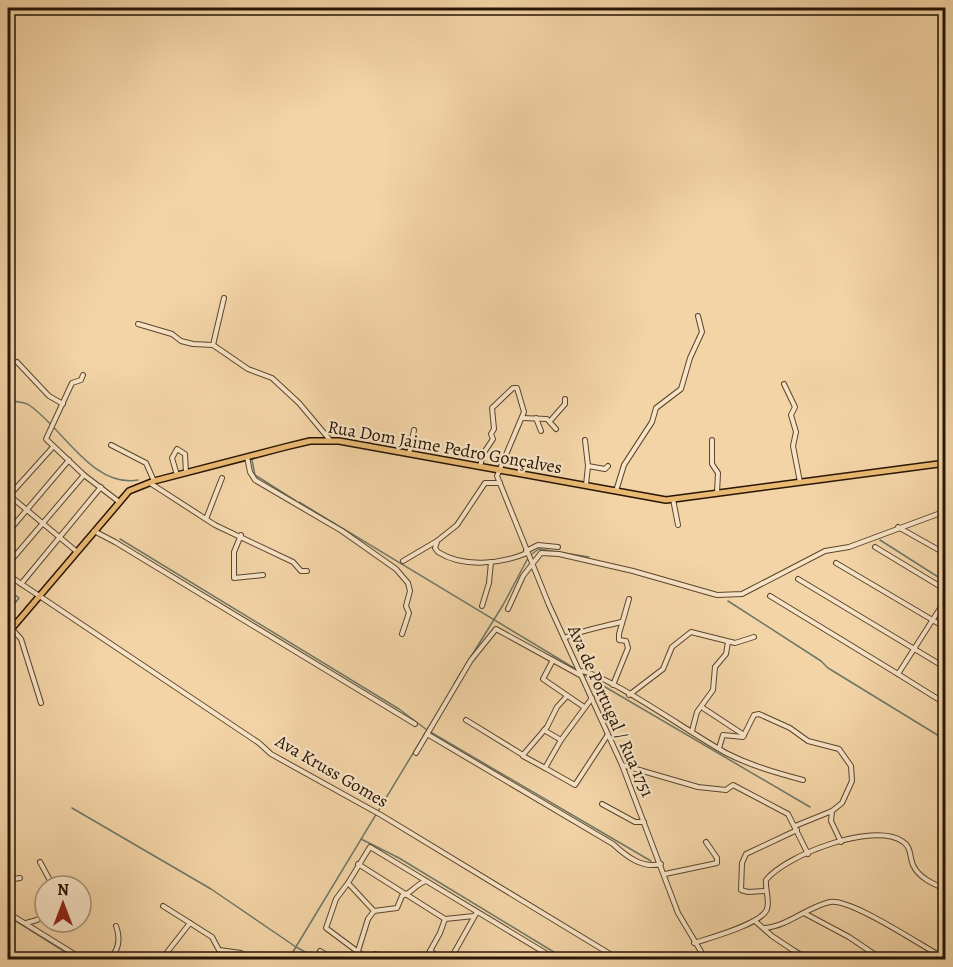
<svg xmlns="http://www.w3.org/2000/svg" width="953" height="967" font-family="Alegreya,serif">
  <rect width="100%" height="100%" fill="#f3d4a6"/>
  <filter id="stains"><feTurbulence type="fractalNoise" baseFrequency=".00333" numOctaves="4"/><feColorMatrix values="0 0 0 0 .2 0 0 0 0 .09 0 0 0 0 .02 0 0 0 .5 -.17"/></filter>
  <radialGradient id="worn" r=".72"><stop offset=".6" stop-color="#630" stop-opacity="0"/><stop offset="1" stop-color="#630" stop-opacity=".3"/></radialGradient>
  <g fill="none" stroke-linecap="round" stroke-linejoin="round">
    <g stroke="#6d7767" stroke-width="1.5">
      <path d="M8,399C15,403 23,401 29,405C63,428 92,488 138,480"/>
      <path d="M252,460L255,475L296,501"/>
      <path d="M299,502L574,668"/>
      <path d="M120,539L399,709L427,730L651,861"/>
      <path d="M880,540L946,582"/>
      <path d="M8,589L19,598L8,612"/>
      <path d="M728,601L821,661L828,668L944,739"/>
      <path d="M583,674L810,807"/>
      <path d="M454,684L503,605L529,556L539,549L589,557"/>
      <path d="M72,808L211,889L296,947L320,960"/>
      <path d="M361,839L399,858L567,960"/>
      <path d="M8,916L78,960"/>
      <path d="M790,946L815,960"/>
      <path d="M288,960L441,707"/>
    </g>
    <defs>
      <g id="minor">
        <path d="M138,324L172,334L181,341L193,344L213,345L248,369L272,378L299,403L330,440"/>
        <path d="M213,345L224,298"/>
        <path d="M17,362L49,396L63,404"/>
        <path d="M83,375L81,380L72,383L46,439L84,475L118,501"/>
        <path d="M784,384L795,407L791,415L796,432L793,446L800,482"/>
        <path d="M522,418L547,419L556,429"/>
        <path d="M536,418L541,431"/>
        <path d="M551,420L565,404V399"/>
        <path d="M585,440L588,466L586,485"/>
        <path d="M712,440V464L718,473L717,493"/>
        <path d="M111,445L146,463L154,481"/>
        <path d="M409,454L414,430"/>
        <path d="M247,457L250,472L255,480L342,531L396,569L408,583L410,591L406,606L409,613L402,634"/>
        <path d="M588,466L605,469L608,466"/>
        <path d="M480,467L483,454L493,439L491,434L494,429L492,408L513,388H517L524,412L497,476L549,605L622,765L678,913L706,960"/>
        <path d="M177,475L172,458L177,449L185,454L186,473"/>
        <path d="M150,483L215,525L293,562L301,571H307"/>
        <path d="M616,491L624,465L652,422L656,408L681,389L690,358L702,332L698,316"/>
        <path d="M10,496L76,551"/>
        <path d="M8,497L53,447"/>
        <path d="M673,499L678,525"/>
        <path d="M206,519L222,478"/>
        <path d="M898,527L946,554"/>
        <path d="M94,531L115,542L415,724"/>
        <path d="M8,532L69,460"/>
        <path d="M241,535L234,552V578L263,575"/>
        <path d="M437,542L435,548L438,552C463,568 501,564 527,553"/>
        <path d="M875,547L946,590"/>
        <path d="M526,551L538,545L558,547"/>
        <path d="M403,561L437,541L457,525L485,483H500"/>
        <path d="M836,563L946,628"/>
        <path d="M8,564L84,475"/>
        <path d="M8,575L259,743L271,754L381,815L620,960"/>
        <path d="M798,579L946,668"/>
        <path d="M21,584L101,487"/>
        <path d="M8,591L11,600L8,607"/>
        <path d="M770,596L898,674L946,599"/>
        <path d="M482,606L489,583L491,562"/>
        <path d="M508,609L523,576L541,553L559,554L633,571L717,595L742,594L825,551L849,547L946,511"/>
        <path d="M12,629L21,639L41,703"/>
        <path d="M564,638C583,630 601,627 621,622"/>
        <path d="M553,660L543,679L584,707"/>
        <path d="M579,671C602,670 700,740 728,754C752,766 777,773 803,780"/>
        <path d="M898,674L946,704"/>
        <path d="M613,685L628,648L626,641L619,640V634L629,599"/>
        <path d="M629,695L663,669L672,647L691,632L735,643L754,637"/>
        <path d="M703,708L744,735"/>
        <path d="M466,720L523,755L547,727L557,707L567,696"/>
        <path d="M544,730L561,740L592,698"/>
        <path d="M692,731L697,712L713,690L715,667L726,654L728,642"/>
        <path d="M427,734L613,844C626,856 642,869 661,864"/>
        <path d="M744,735L754,715L759,714L790,728L808,741L839,749L851,766L852,781L842,803L832,811L795,826"/>
        <path d="M561,740L545,768L575,785L607,736"/>
        <path d="M719,748L723,735L743,737L744,735"/>
        <path d="M416,753L471,660L496,629L580,675"/>
        <path d="M523,756L545,768"/>
        <path d="M622,765L698,787L726,790L733,785L788,814L808,854"/>
        <path d="M602,804L635,822H644"/>
        <path d="M832,811L831,821L841,842"/>
        <path d="M40,862L53,886"/>
        <path d="M358,864L445,919"/>
        <path d="M665,874L717,863V858L706,842"/>
        <path d="M8,880L20,878"/>
        <path d="M348,883L336,899L326,928L369,960"/>
        <path d="M765,891L748,892L741,890L742,863L746,854L797,830"/>
        <path d="M374,911L397,908L402,896C412,893 416,884 426,881"/>
        <path d="M8,913L84,960"/>
        <path d="M804,913L849,937L883,960"/>
        <path d="M445,919L474,916"/>
        <path d="M755,921L772,936L808,960"/>
        <path d="M26,923L37,920L45,913"/>
        <path d="M190,923L212,937L219,950L241,953L249,960"/>
        <path d="M765,928C788,926 807,907 830,902C851,898 923,947 946,959"/>
        <path d="M694,943C709,938 762,924 767,909C770,900 765,890 766,880C786,855 872,822 902,841C912,847 909,856 913,865C919,878 933,884 946,889"/>
        <path d="M320,951L335,960"/>
        <path d="M358,951L368,919L374,911L348,883L370,847L557,960"/>
        <path d="M430,951L444,960"/>
        <path d="M108,960C119,951 121,940 116,926"/>
        <path d="M161,960L190,923L163,906"/>
        <path d="M370,960L375,954L387,960"/>
        <path d="M425,960L440,933L445,919"/>
        <path d="M450,960L477,912"/>
        <path d="M786,960L796,952"/>
      </g>
      <path id="major" d="M8,633L129,491L154,481L285,447L310,441H339L666,500L946,463"/>
    </defs>
    <use href="#minor" stroke="#5a452d" stroke-width="6"/>
    <use href="#major" stroke="#271505" stroke-width="8"/>
    <use href="#minor" stroke="#f7e3c5" stroke-width="4"/>
    <use href="#major" stroke="#eaba73" stroke-width="5"/>
  </g>
  <g text-anchor="middle" stroke-width="4.5" stroke-linejoin="round" paint-order="stroke">
    <g font-size="18" fill="#271505" stroke="#f7e3c5">
      <text transform="translate(445 447) rotate(10)" y="6">Rua Dom Jaime Pedro Gonçalves</text>
      <text transform="translate(611 711) rotate(66)" y="6">Ava de Portugal / Rua 1751</text>
      <text transform="translate(332 771) rotate(30)" y="6">Ava Kruss Gomes</text>
    </g>
  </g>
  <rect width="953" height="967" fill="none" stroke="#f3d4a6" stroke-width="30"/>
  <rect x="9" y="9" width="935" height="949" fill="none" stroke="#271505" stroke-width="3"/>
  <rect x="15" y="15" width="923" height="937" fill="none" stroke="#271505" stroke-width="1.5"/>
  <g transform="translate(63 904)"><circle r="28" fill="#f7e3c5" stroke="#a49178" stroke-width="1.5"/>
  <path d="M0-4.5L10 22L0 15L-10 22Z" fill="#8f2418"/>
  <text y="-9" font-size="16" font-weight="bold" text-anchor="middle" fill="#271505">N</text>
  </g>
  <rect width="100%" height="100%" filter="url(#stains)"/>
  <rect width="100%" height="100%" fill="url(#worn)"/>
</svg>
